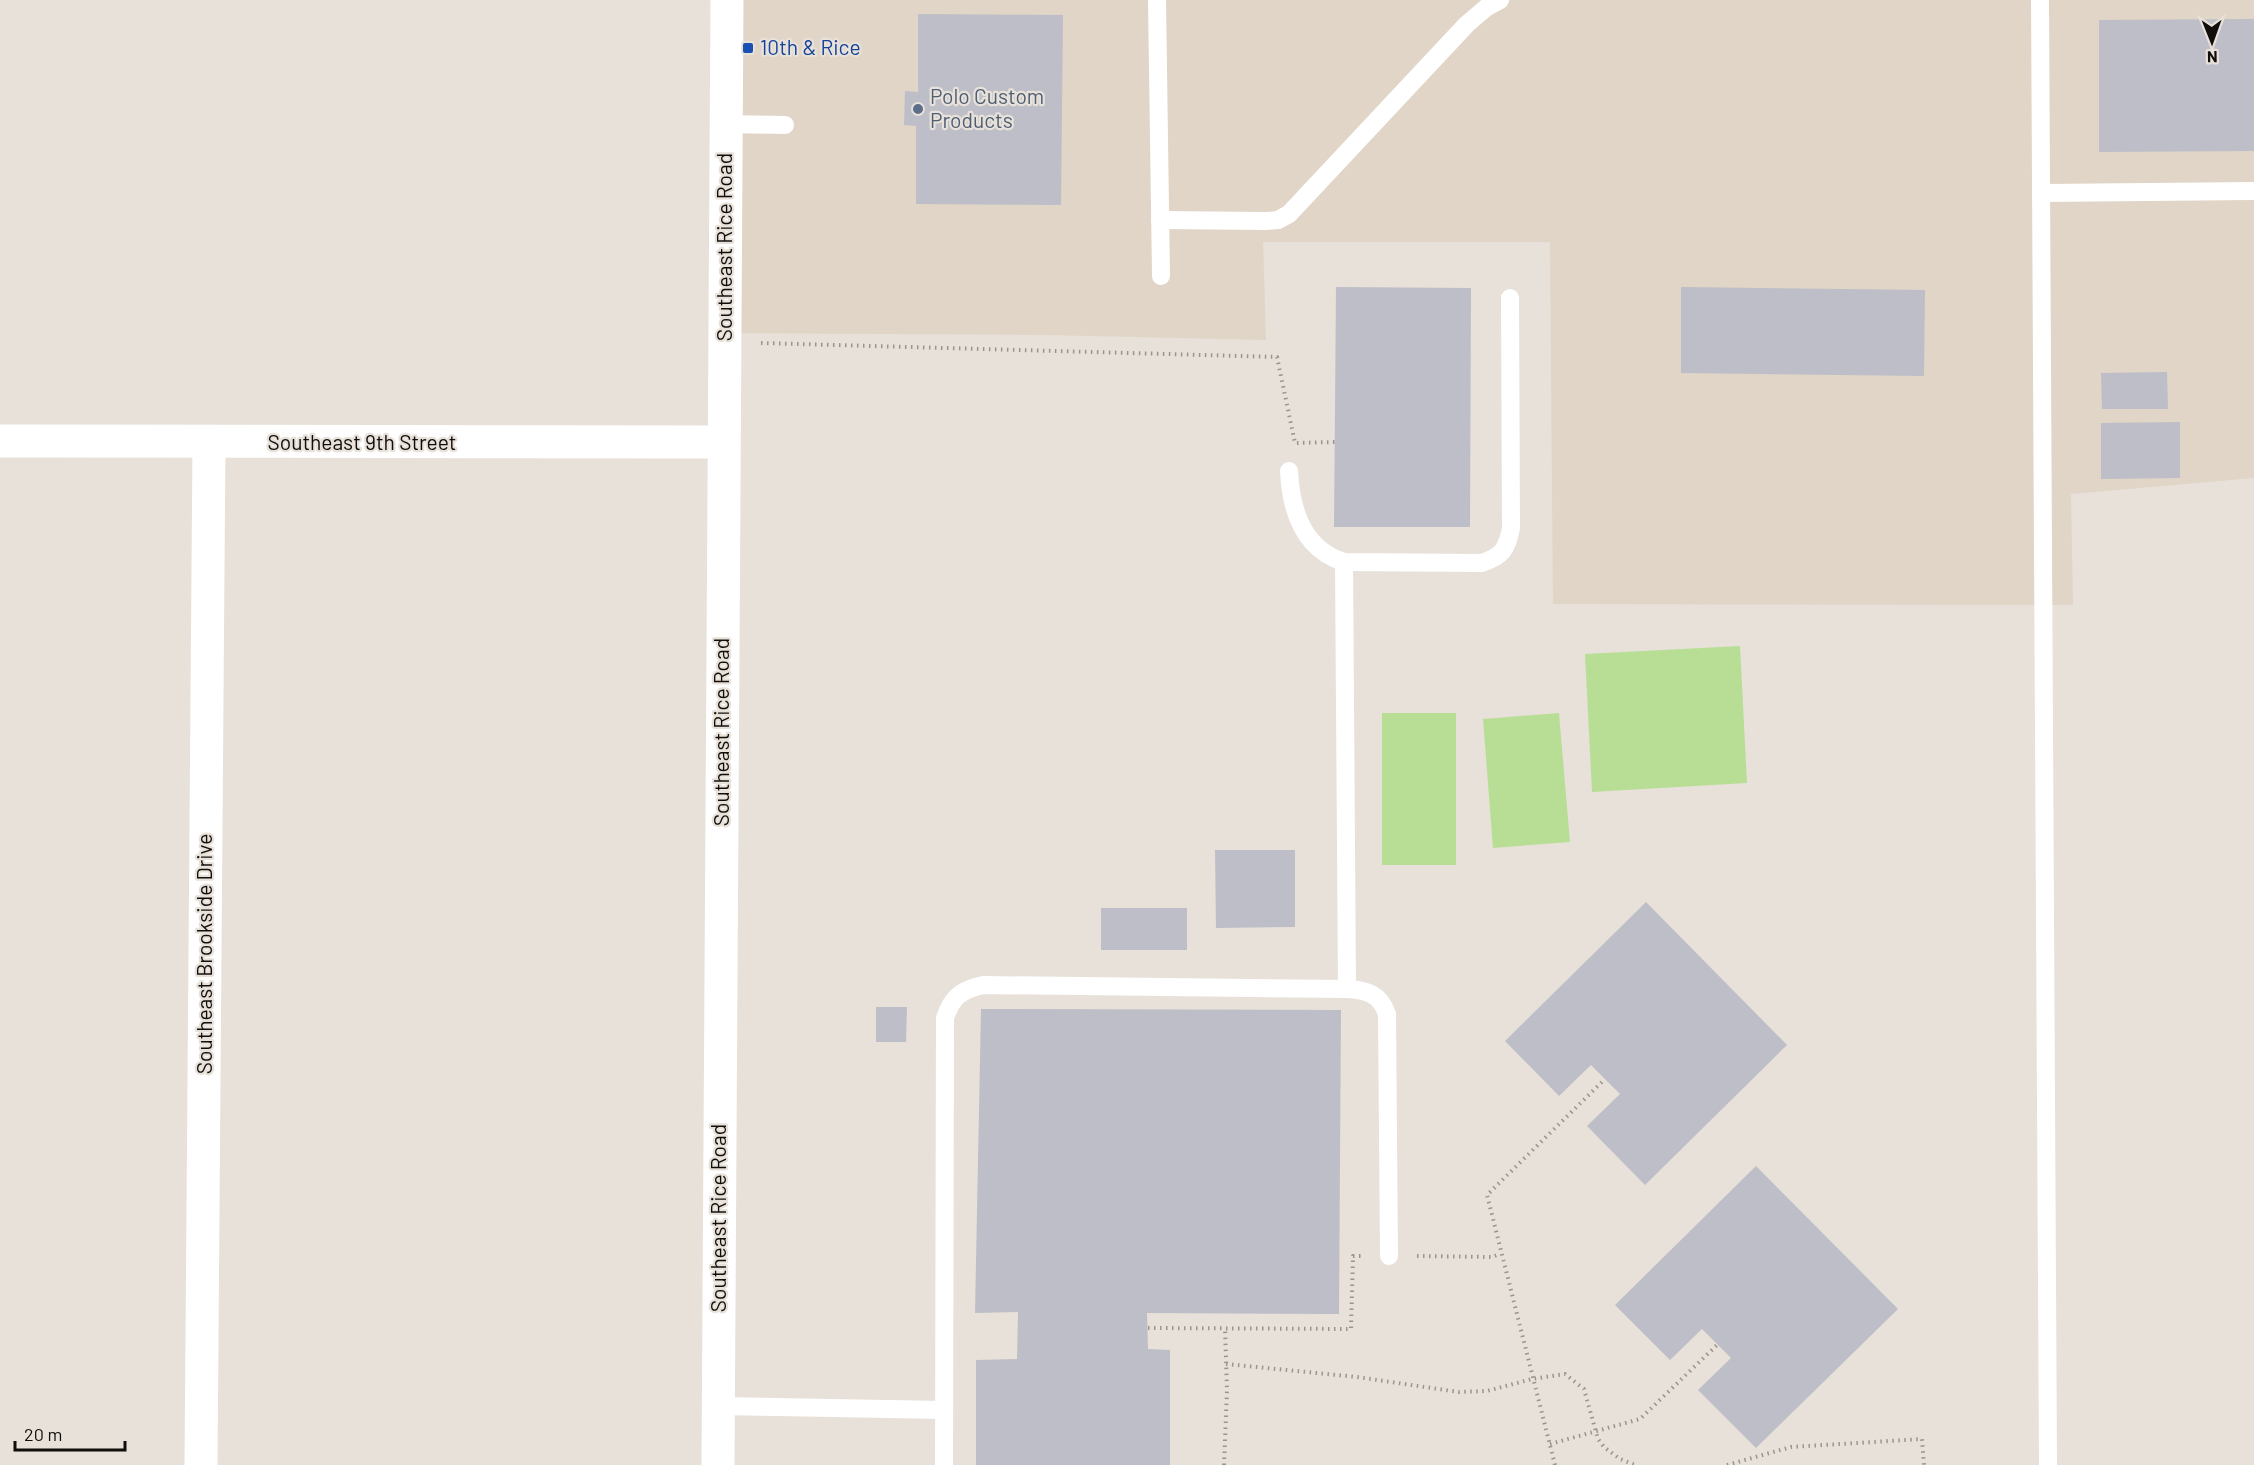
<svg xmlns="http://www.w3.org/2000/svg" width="2254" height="1465" font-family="Barlow,sans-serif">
  <rect width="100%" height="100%" fill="#e8e1d9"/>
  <path fill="#e0d5c6" d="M728,0H2254V478L2071,494L2073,605L1553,604L1550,242H1263L1266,340L1049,335L725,333Z"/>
  <g fill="#b8de96">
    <path d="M1740,646L1747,783L1592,792L1585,654Z"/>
    <rect x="1382" y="713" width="74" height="152"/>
    <path d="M1559,713L1570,842L1493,848L1483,719Z"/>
  </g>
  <g fill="#bdbec7">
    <path d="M918,14L1063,15L1061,205L916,204V126L904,125L905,91L918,92Z"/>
    <path d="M2254,19V151L2099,152V20Z"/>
    <path d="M1336,287L1471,288L1470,527H1334Z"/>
    <path d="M1681,287L1925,290L1924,376L1681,373Z"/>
    <path d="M2167,372L2168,409H2102L2101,373Z"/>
    <path d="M2180,422V478L2101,479V423Z"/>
    <path d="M1215,850H1295V927L1216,928Z"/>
    <path d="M1646,902L1787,1045L1645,1185L1587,1126L1620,1094L1591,1065L1559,1096L1505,1041Z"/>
    <rect x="1101" y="908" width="86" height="42"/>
    <path d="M876,1007H907L906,1042H876Z"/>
    <path d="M981,1009L1341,1010L1339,1314L1147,1313L1148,1349L1170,1350V1465H976V1360L1017,1359L1018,1312L975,1313Z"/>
    <path d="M1756,1166L1898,1309L1756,1448L1698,1390L1731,1358L1702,1329L1670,1360L1615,1305Z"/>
  </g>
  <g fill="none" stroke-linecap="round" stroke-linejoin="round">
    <g stroke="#9a948f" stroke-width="4" stroke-dasharray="1.5 4.5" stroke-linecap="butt">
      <path d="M761,343L1277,357L1295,443L1335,442"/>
      <path d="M1417,1256L1492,1257L1500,1254"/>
      <path d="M1148,1328L1351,1329L1353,1256H1361"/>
      <path d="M1226,1364L1357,1377L1459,1392L1487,1391L1532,1379L1565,1374L1584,1389L1598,1439L1604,1447L1620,1459L1635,1465"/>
      <path d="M1550,1444L1640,1419L1717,1345"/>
      <path d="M1224,1465L1227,1390L1225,1328"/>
      <path d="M1555,1465L1487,1195L1605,1079"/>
      <path d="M1727,1465L1791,1447L1922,1439L1924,1465"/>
    </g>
    <g stroke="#fff" stroke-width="18">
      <path d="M1157,0L1161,276"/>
      <path d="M2040,0L2048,1465"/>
      <path d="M726,124L785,125"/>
      <path d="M2041,193L2254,191"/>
      <path d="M1160,220L1267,221L1278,220L1289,214L1467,24L1487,7L1500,0"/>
      <path d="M1289,471C1291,511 1303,549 1344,562L1481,563C1502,557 1507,549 1511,528L1510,298"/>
      <path d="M1344,562L1347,989"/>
      <path d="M718,1406L944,1410"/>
      <path d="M944,1465L945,1018C952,997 961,990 983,985L1347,989C1367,990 1380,994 1387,1014L1389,1256"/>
    </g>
    <g stroke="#fff" stroke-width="33">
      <path d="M0,441L724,442"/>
      <path d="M201,1465L209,443"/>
    </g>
    <path stroke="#fff" stroke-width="33" d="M718,1465L727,0"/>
  </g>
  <rect fill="#1a4fb4" stroke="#e8e1d9" stroke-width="2" x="742" y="42" width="12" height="12" rx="3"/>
  <circle fill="#5c6f8a" stroke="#e8e1d9" stroke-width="2" cx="918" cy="109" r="6"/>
  <g text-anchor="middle" stroke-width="4.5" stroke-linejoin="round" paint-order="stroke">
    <g font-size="21" fill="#164399" stroke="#e8e1d9" text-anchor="start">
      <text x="760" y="55">10th &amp; Rice</text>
    </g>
    <g font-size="21" fill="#4e5e75" stroke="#e8e1d9" text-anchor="start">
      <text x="930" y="104">Polo Custom<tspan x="930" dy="24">Products</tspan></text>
    </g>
    <g font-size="21" fill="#100d0b" stroke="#e8e1d9">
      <text transform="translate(725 247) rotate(-90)" y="7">Southeast Rice Road</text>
      <text x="362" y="450">Southeast 9th Street</text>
      <text transform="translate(722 732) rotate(-90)" y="7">Southeast Rice Road</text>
      <text transform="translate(205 954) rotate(-90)" y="7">Southeast Brookside Drive</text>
      <text transform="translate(719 1218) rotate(-90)" y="7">Southeast Rice Road</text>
    </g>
  </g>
  <g transform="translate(2212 42) rotate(179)" stroke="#e8e1d9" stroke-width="4.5" paint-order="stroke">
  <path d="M0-4.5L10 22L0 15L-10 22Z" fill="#100d0b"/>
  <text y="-9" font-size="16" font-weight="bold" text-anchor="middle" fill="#100d0b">N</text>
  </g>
  <path d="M15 1441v9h110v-9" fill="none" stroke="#100d0b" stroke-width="3"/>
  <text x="24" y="1441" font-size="18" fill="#100d0b" stroke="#e8e1d9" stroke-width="4.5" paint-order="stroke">20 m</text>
</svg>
